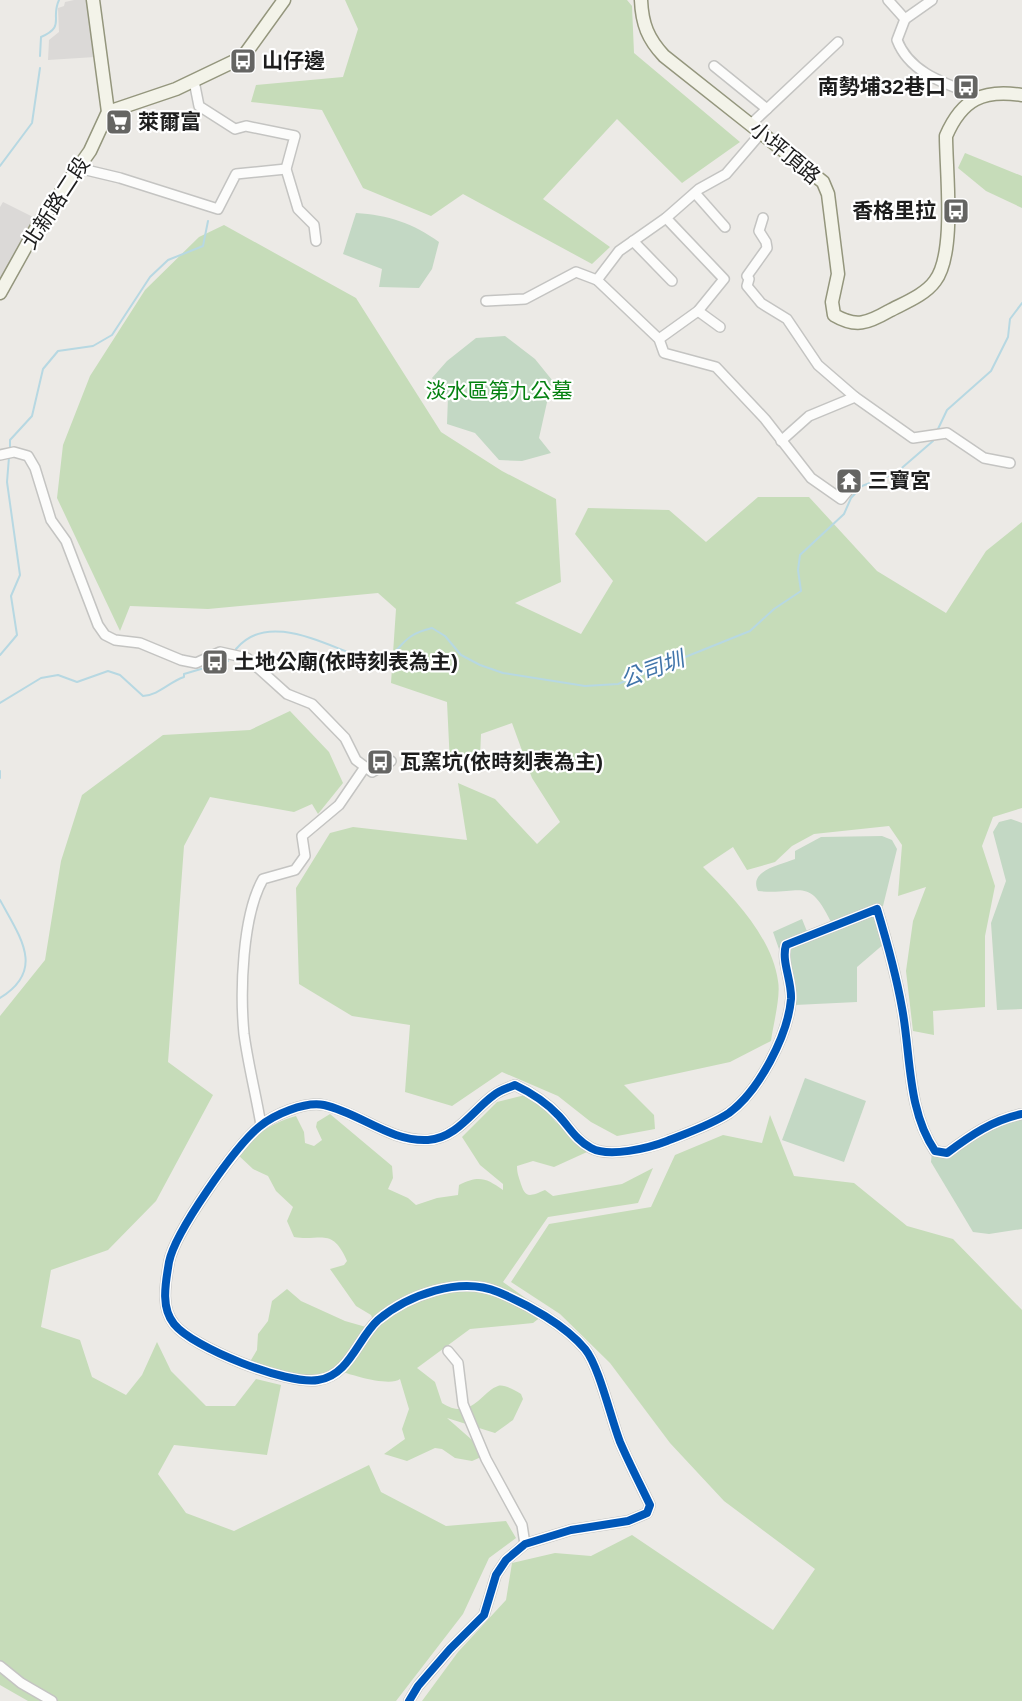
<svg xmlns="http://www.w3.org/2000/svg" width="1022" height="1701" font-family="Helvetica,'Noto Sans TC',sans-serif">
  <rect width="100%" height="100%" fill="#eceae6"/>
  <g fill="#dbd9d7">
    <path d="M74,0H91L95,57L48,60L49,40L59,32L58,8L64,6L65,2Z"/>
    <path d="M3,202L35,218L0,281V207Z"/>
  </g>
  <g fill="#c6dcb9">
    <path d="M345,0H627L632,6L634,53L740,142L682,183L617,119L543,199L610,247L592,264L463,194L431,216L363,188L322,110L251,102L256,85L343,77L358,29Z"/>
    <path d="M965,153L1022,176V208L986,191L958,168Z"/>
    <path d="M224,225L356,298L441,432L502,471L556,499L561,582L515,603L581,634L613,581L575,534L588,508L669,510L706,542L758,497H809L877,571L946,613L986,551L1022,522V808L993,817L982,846L995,886L985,936V1007L933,1011L934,1035L913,1031L906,971L913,921L926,887L898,896L902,845L889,826L814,834L792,846L775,862L747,870L733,847L703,867C733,897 772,937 778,981C781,996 773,1025 771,1041L730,1062L624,1085L654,1115L655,1129L617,1136L591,1122L558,1096L502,1072L452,1106L405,1092L410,1025L352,1016L299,984L296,888L330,833L353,827L467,840L458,783L495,799L537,844L560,822L532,778L512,723L481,734L480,759L450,764L447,702L391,683L396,609L378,593L208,609L130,606L120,631L57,498L63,445L90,376L145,290L199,237Z"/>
    <path d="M290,711L329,752L343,783L318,814L312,804L294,812L210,797L184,846L168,1062L213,1095L156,1201L108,1250L51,1270L41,1327L80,1340L92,1377L126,1395L142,1375L157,1342L171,1371L206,1406H235L256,1379L281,1385L267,1455L174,1445L158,1474L186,1513L234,1531L369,1465L381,1492L446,1526L506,1521L516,1538L489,1558L463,1614L396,1701H28L0,1685V1016L45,960L61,861L82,795L163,735L250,730Z"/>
    <path d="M525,1095L542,1106L556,1122L590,1147L587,1152L554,1167L533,1161L517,1166C517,1172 518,1175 520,1181C525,1197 527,1198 545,1190L553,1196L622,1184L653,1168L638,1203L548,1217L503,1282L546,1313L533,1323L470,1329L417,1368L435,1382L442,1403C471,1422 482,1391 498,1386C504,1384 515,1390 521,1394L523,1399L513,1420L495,1433L447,1418L488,1454L472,1461L455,1458L442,1449L435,1448L407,1461L384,1454L405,1439L402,1429L409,1409L400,1379C390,1387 350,1375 338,1370L313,1382L248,1365L257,1350L258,1334L268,1321L272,1301L287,1289L301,1301L345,1321L366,1327L375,1325L371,1315L356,1306L330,1269L344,1265L347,1261C332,1226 320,1242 294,1237L287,1221L293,1207L276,1191L268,1176L253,1169L237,1154C249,1137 276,1121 296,1116L304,1132L305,1143L314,1146L322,1140L316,1127L317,1122L330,1114L392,1166L393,1178L388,1189L408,1198L416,1205L437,1198L458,1195L459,1185C479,1175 486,1178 503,1190V1184L480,1165L462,1137L497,1102Z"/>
    <path d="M770,1115L794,1176L854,1183L907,1226L953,1239L1022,1310V1701H422L458,1652L506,1600L512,1563L555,1553L591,1556L632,1535L773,1630L815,1569L724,1501L670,1443L610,1363L560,1314L511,1282L549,1224L651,1207L675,1155L723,1135L762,1143Z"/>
  </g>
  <g fill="#c3d8c4">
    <path d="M356,213C388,215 413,223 439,242L432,269L419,288L379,287L382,269L343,254Z"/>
    <path d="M505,336L535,359L552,380L539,438L551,453L522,461L499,460L475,433L447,424L448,396L432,378L447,361L476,338Z"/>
    <path d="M1011,819L1022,823V1009L997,1010L991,923L1006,881L993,832L999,822Z"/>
    <path d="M882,836L892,840L897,849L883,906L831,922C808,874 800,896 758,891C748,870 781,865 795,859V851L821,837Z"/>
    <path d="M876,912L885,943L857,967V1002L795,1005L786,947Z"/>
    <path d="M802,919L808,934L784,943L780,952L773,932Z"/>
    <path d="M805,1078L866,1101L844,1162L782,1140Z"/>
    <path d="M1022,1116V1229L989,1234L973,1232L931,1162L932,1152L944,1155L975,1136Z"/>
  </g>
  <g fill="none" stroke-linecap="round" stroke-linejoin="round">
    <g stroke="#b7d8e2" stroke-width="2">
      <path d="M40,56L41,37C66,26 50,19 59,0"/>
      <path d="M0,166L32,123L40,68"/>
      <path d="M938,429L947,410L991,371L1008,337L1010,319L1022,303"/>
      <path d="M10,449V440L32,416L43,369L58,351L93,346L112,335L150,277L168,260L203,246L208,221"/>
      <path d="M236,649C273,604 344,659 383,662C404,647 402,635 432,628L445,636L461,655L480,665L503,673L585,686L618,684L750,631L774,609L801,591L798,570L800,555L844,514L851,498L862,486L896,473L933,441"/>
      <path d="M0,655L17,635L11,596L20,575L7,482L9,457"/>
      <path d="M0,703L41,678L58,675L77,682L108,671L120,675L143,696C159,695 169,682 184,677V674L228,661"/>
      <path d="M0,771V778"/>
      <path d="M0,900C20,937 46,970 0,998"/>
    </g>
    <defs>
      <g id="street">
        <path d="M888,0L905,19L897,40C910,74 947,84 978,96"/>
        <path d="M905,19L932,0"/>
        <path d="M714,66L767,109"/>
        <path d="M194,81L199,106L235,129L246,126L295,136L286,169L298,209L314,225L316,241"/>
        <path d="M751,124L838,42"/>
        <path d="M78,168L120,178L218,209L236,174L286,169"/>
        <path d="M695,193L725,227"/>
        <path d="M763,218L759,231L766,242L767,248L747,276L749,279L747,286L761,303L787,319L818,365L855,397L809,416L781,441"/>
        <path d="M633,241L672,281"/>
        <path d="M597,280L659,339L664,353L716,367L765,419L811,478L841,499L856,481"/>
        <path d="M486,301L525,299L576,272L597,280L619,251L666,218L699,189L726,174L762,132"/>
        <path d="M698,311L720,327"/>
        <path d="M659,339L698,311L724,279L666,218"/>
        <path d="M855,397L913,438L947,433L984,458L1010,463"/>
        <path d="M0,455L14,452L28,456L35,468L51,520L66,541L98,625L105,635L115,640L140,643L181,660L196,663L220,652L247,658L287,694L312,704L345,738L356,760L372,772L391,761"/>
        <path d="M261,1125C256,1095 248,1064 244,1034C240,992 242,916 263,879L295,870L305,856L302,836L339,805L365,767"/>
        <path d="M448,1351L458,1363L463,1404L486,1459L522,1525L525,1544"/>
        <path d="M0,1666L21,1683L52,1701"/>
        <path d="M409,1701L418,1686L450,1649L484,1615L496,1575L506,1560L525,1544L571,1530L628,1521L647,1513L650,1505C640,1484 629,1463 620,1442C611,1419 599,1366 585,1349C565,1325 527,1304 498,1292C460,1276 408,1295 378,1320C358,1338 349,1376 318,1380C287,1385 193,1348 174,1324C160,1307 166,1281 169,1262C175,1232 235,1147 259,1127C273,1115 305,1101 324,1105C360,1113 390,1142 428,1140C457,1138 473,1110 494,1095C500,1090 508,1088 515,1085C532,1093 546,1102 559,1116C570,1128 576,1140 591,1148C609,1158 649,1148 667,1141C687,1133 711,1125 729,1113C759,1091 788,1035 791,999C792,981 781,961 786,945L877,909C887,942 896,974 902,1008C911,1055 907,1110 935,1151L947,1153C971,1135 993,1120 1022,1114"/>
      </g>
      <g id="secondary">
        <path d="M641,0C642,24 648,39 664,56L823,182L828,194L838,274L832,302L834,315C856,328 868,323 889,311C904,303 925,295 935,281C956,254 946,172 946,136C962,99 983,89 1022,95"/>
        <path d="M108,112L176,89L243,57L284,0"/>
        <path d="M0,293L39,223L90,151L108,112L93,0"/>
      </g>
    </defs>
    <use href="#street" stroke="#c4c4c2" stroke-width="12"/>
    <use href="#secondary" stroke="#94967d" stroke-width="15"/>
    <use href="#street" stroke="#fcfcfb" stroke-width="9"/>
    <use href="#secondary" stroke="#f3f3e9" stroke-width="12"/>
    <defs>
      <path id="cycleway" d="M409,1701L418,1686L450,1649L484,1615L496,1575L506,1560L525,1544L571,1530L628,1521L647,1513L650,1505C640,1484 629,1463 620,1442C611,1419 599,1366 585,1349C565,1325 527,1304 498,1292C460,1276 408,1295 378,1320C358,1338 349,1376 318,1380C287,1385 193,1348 174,1324C160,1307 166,1281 169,1262C175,1232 235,1147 259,1127C273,1115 305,1101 324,1105C360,1113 390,1142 428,1140C457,1138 473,1110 494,1095C500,1090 508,1088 515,1085C532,1093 546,1102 559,1116C570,1128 576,1140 591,1148C609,1158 649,1148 667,1141C687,1133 711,1125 729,1113C759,1091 788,1035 791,999C792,981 781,961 786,945L877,909C887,942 896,974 902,1008C911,1055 907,1110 935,1151L947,1153C971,1135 993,1120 1022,1114"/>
    </defs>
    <use href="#cycleway" stroke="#fff" stroke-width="11"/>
    <use href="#cycleway" stroke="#0057b8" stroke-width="8"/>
  </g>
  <defs>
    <symbol id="bus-square" viewBox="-11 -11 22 22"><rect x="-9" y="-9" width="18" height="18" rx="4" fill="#656563" stroke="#fff"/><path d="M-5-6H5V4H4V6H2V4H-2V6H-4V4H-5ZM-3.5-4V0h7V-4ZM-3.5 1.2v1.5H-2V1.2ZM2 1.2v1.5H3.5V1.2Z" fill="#fff"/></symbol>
    <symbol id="supermarket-square" viewBox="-11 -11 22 22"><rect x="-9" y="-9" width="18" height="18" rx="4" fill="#656563" stroke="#fff"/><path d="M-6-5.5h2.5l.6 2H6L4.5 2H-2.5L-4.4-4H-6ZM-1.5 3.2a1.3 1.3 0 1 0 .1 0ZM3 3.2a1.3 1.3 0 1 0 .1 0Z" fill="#fff"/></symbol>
    <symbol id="temple-square" viewBox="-11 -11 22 22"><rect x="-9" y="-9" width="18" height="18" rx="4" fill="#656563" stroke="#fff"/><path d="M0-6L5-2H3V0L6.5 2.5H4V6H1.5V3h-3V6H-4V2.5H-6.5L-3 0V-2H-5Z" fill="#fff"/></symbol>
  </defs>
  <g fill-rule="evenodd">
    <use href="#bus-square" x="228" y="46" width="30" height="30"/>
    <use href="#bus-square" x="951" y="72" width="30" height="30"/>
    <use href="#supermarket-square" x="104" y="107" width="30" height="30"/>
    <use href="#bus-square" x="941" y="196" width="30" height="30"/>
    <use href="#temple-square" x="834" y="466" width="30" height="30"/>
    <use href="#bus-square" x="200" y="647" width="30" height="30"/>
    <use href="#bus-square" x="365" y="747" width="30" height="30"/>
  </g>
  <g text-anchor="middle" stroke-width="4.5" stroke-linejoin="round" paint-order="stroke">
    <g font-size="21" font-weight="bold" fill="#1d1d1d" stroke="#fff" text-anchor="start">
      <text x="262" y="68">山仔邊</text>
      <text x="946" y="94" text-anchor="end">南勢埔32巷口</text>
      <text x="138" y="129">萊爾富</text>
      <text x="936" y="218" text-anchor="end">香格里拉</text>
      <text x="868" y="488">三寶宮</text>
      <text x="234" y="669">土地公廟(依時刻表為主)</text>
      <text x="400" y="769">瓦窯坑(依時刻表為主)</text>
    </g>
    <g font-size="21" fill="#1d1d1d" stroke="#fff">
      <text transform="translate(785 153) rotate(40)" y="7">小坪頂路</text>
      <text transform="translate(56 203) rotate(-57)" y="7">北新路二段</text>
    </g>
    <g font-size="21" fill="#058211" stroke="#fff">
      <text x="499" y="398">淡水區第九公墓</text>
    </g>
    <g font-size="22" font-style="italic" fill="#4175aa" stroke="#fff">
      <text transform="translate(652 669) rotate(-20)" y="8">公司圳</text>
    </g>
  </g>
</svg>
